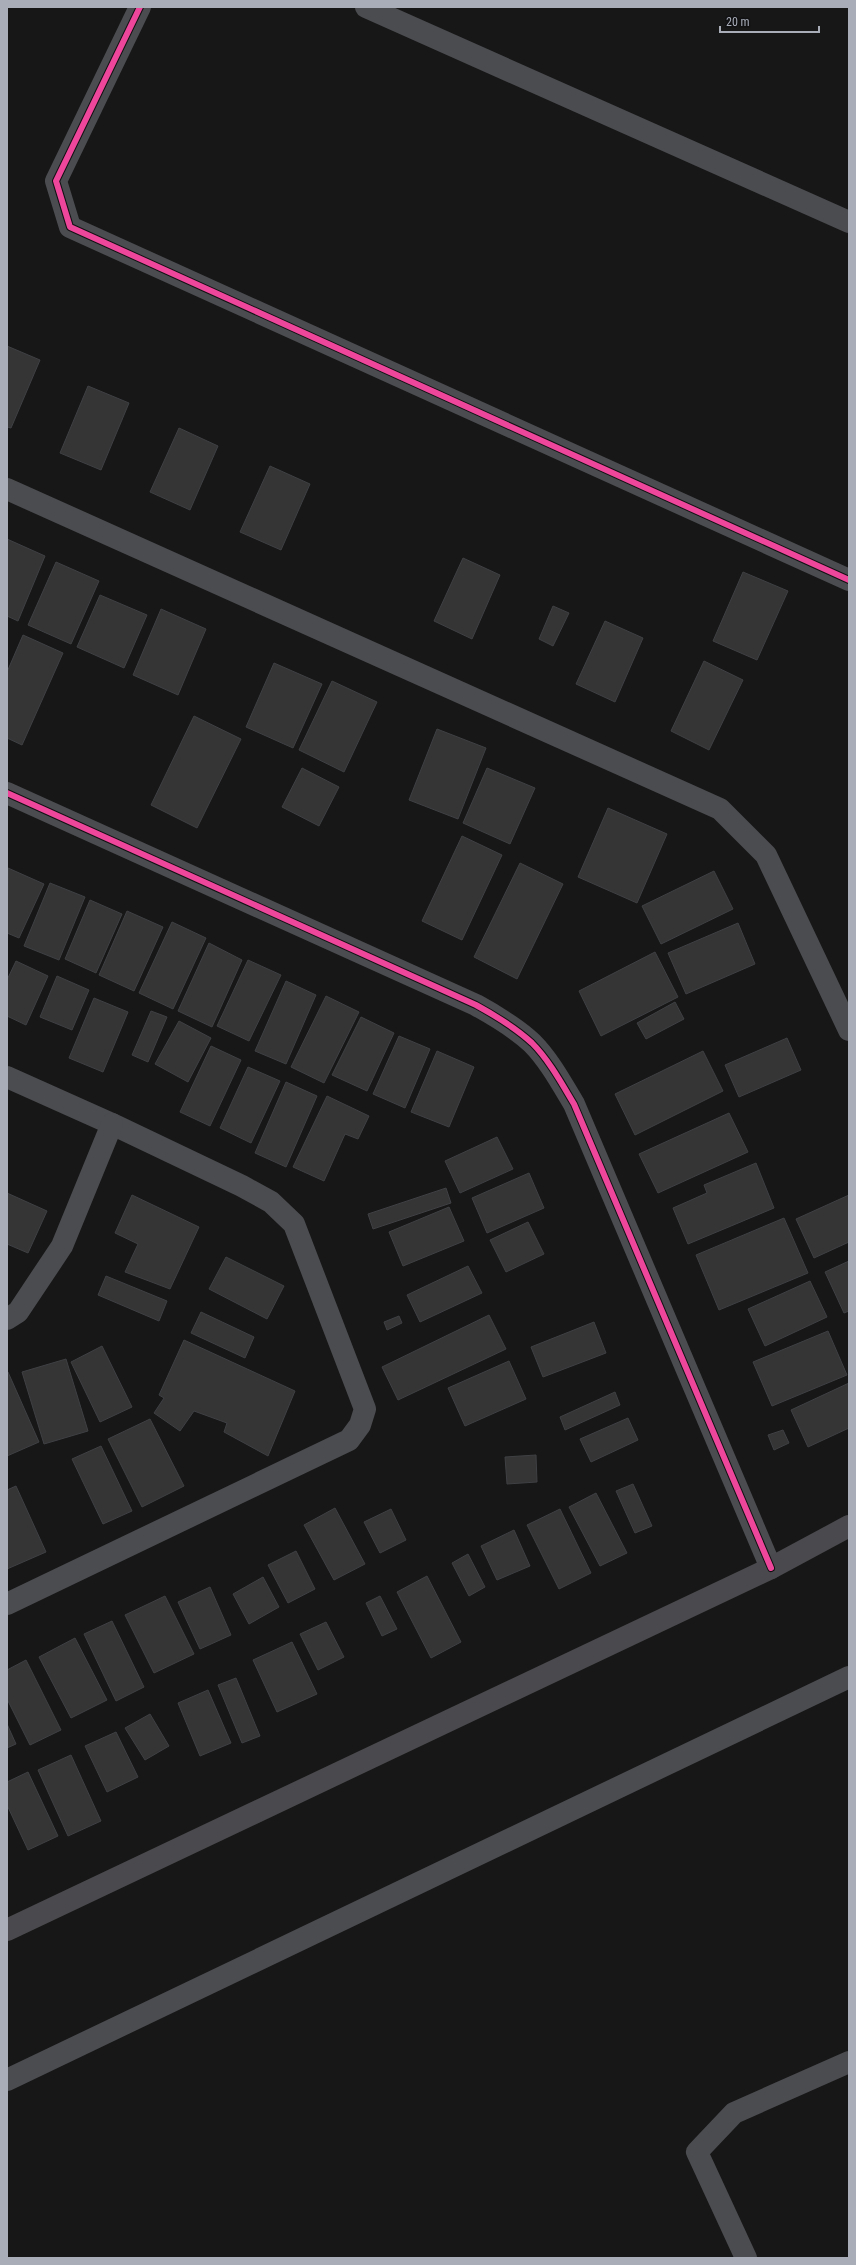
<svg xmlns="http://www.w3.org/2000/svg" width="856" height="2265" font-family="'Roboto Condensed',sans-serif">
  <rect width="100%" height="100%" fill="#171717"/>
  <g fill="#353536" stroke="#3f4043">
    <path d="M7,346L40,360L11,428L7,427Z"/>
    <path d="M88,386L129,403L101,470L60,453Z"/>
    <path d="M179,428L218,446L190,510L150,492Z"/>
    <path d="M270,466L310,484L281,550L240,532Z"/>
    <path d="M7,539L45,556L18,621L7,616Z"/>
    <path d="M463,558L500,575L472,639L434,621Z"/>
    <path d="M56,562L99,581L71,644L28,625Z"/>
    <path d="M743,572L788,591L757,660L713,641Z"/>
    <path d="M100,595L147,615L124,668L77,647Z"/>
    <path d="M553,606L569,613L553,646L539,639Z"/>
    <path d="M161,609L206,629L178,695L133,675Z"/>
    <path d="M605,621L643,638L615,702L576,684Z"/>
    <path d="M23,635L63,653L22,745L7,738V672Z"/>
    <path d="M704,661L743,680L709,750L671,731Z"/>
    <path d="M274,663L322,684L293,748L246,727Z"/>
    <path d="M332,681L377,702L344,772L299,750Z"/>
    <path d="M194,716L241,739L197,828L151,805Z"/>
    <path d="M437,729L486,748L458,819L409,800Z"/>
    <path d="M302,768L339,787L319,826L282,807Z"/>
    <path d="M487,768L535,788L510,844L463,823Z"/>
    <path d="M608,808L667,834L637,903L578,877Z"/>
    <path d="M462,836L502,855L462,940L422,921Z"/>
    <path d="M520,863L563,884L517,979L474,957Z"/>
    <path d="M8,868L44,884L19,938L7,933Z"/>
    <path d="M714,871L733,909L661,944L642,906Z"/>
    <path d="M50,883L85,897L59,960L24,946Z"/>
    <path d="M90,900L122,914L96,973L65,959Z"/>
    <path d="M127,911L163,927L134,991L99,975Z"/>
    <path d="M172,922L206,938L173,1009L139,993Z"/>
    <path d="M738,923L755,964L686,994L668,953Z"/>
    <path d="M209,943L242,960L212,1027L178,1011Z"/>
    <path d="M655,952L678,997L601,1036L579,991Z"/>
    <path d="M248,960L281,975L249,1041L217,1026Z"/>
    <path d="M16,961L48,976L26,1025L7,1016V980Z"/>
    <path d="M57,976L89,990L72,1030L40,1017Z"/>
    <path d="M286,981L316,995L286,1064L255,1051Z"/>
    <path d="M326,996L359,1012L324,1083L291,1067Z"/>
    <path d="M94,998L128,1012L103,1072L69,1058Z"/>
    <path d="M675,1002L684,1019L646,1039L637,1023Z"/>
    <path d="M151,1011L167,1017L148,1062L132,1055Z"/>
    <path d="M361,1017L394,1033L367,1091L332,1075Z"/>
    <path d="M179,1021L211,1038L188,1082L155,1064Z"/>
    <path d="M399,1036L430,1049L405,1108L373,1094Z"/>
    <path d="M787,1038L801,1070L739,1097L725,1065Z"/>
    <path d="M211,1046L241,1060L210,1126L180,1112Z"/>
    <path d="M437,1051L474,1067L449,1127L411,1112Z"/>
    <path d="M703,1051L723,1091L635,1135L615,1094Z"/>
    <path d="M248,1067L280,1081L251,1143L220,1128Z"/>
    <path d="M286,1082L317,1096L286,1167L255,1153Z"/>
    <path d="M327,1096L369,1116L358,1139L345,1134L324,1181L293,1167Z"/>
    <path d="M729,1113L748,1152L658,1193L639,1154Z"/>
    <path d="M497,1137L513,1169L460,1193L445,1161Z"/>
    <path d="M756,1163L774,1208L688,1244L673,1208L707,1193L704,1185Z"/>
    <path d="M529,1173L544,1208L487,1233L472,1198Z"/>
    <path d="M446,1188L451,1203L373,1229L368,1214Z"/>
    <path d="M7,1193L47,1211L28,1253L7,1244Z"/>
    <path d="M132,1195L199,1227L170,1289L125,1272L138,1244L115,1233Z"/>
    <path d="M849,1195V1242L814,1258L796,1219Z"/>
    <path d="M449,1207L464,1241L403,1266L389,1232Z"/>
    <path d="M784,1218L808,1273L719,1310L696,1255Z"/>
    <path d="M528,1222L544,1254L506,1272L490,1240Z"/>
    <path d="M226,1257L284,1286L267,1319L209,1289Z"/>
    <path d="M849,1261V1311L844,1313L825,1272Z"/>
    <path d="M468,1266L482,1293L420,1322L407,1295Z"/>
    <path d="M106,1276L167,1301L159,1321L98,1295Z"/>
    <path d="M810,1281L827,1317L765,1346L748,1309Z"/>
    <path d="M201,1312L254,1337L245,1358L191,1333Z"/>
    <path d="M489,1315L506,1349L398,1400L382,1367Z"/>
    <path d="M399,1316L402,1323L387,1330L384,1322Z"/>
    <path d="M594,1322L606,1353L543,1377L531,1347Z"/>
    <path d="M828,1331L847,1375L772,1406L753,1362Z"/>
    <path d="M184,1340L295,1391L268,1456L224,1432L227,1423L194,1411L180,1431L154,1413L164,1398L159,1395Z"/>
    <path d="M102,1346L132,1407L100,1422L71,1362Z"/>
    <path d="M66,1359L88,1431L44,1444L22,1372Z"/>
    <path d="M509,1361L526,1399L465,1426L448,1388Z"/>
    <path d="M8,1372L39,1442L7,1456V1373Z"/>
    <path d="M849,1383V1428L808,1447L791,1410Z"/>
    <path d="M615,1392L620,1405L565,1430L560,1417Z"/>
    <path d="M628,1418L638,1440L591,1462L580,1439Z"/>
    <path d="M150,1419L184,1486L142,1507L108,1439Z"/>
    <path d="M783,1430L789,1443L774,1450L768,1435Z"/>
    <path d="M101,1446L132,1511L103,1524L72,1459Z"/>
    <path d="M536,1455L537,1482L507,1484L505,1457Z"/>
    <path d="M633,1484L652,1526L635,1533L616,1491Z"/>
    <path d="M16,1486L46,1552L7,1569V1490Z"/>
    <path d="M596,1493L627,1553L600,1566L569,1507Z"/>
    <path d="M335,1508L365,1564L334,1580L304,1525Z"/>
    <path d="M391,1509L406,1540L380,1553L364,1522Z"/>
    <path d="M560,1509L591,1573L559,1589L527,1525Z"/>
    <path d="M514,1530L530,1566L497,1580L481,1546Z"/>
    <path d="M296,1551L315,1589L288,1603L268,1565Z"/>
    <path d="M468,1554L485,1587L469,1596L452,1563Z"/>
    <path d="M427,1576L461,1642L431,1658L397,1592Z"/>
    <path d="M263,1577L279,1607L249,1624L233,1594Z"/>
    <path d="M210,1587L231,1635L200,1649L178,1602Z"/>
    <path d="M165,1596L194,1654L154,1673L125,1615Z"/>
    <path d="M380,1596L397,1629L382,1636L366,1603Z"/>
    <path d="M112,1621L144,1687L116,1701L84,1634Z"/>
    <path d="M326,1622L344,1657L318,1670L300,1634Z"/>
    <path d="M75,1638L107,1700L71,1718L39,1657Z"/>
    <path d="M292,1642L317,1694L277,1712L253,1660Z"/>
    <path d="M26,1660L61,1730L30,1745L7,1699V1670Z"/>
    <path d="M236,1678L260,1736L242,1743L218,1685Z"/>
    <path d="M208,1690L231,1743L200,1756L178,1703Z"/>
    <path d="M150,1714L169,1746L145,1760L125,1728Z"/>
    <path d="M7,1724L16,1744L7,1748Z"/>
    <path d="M116,1732L138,1777L107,1792L85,1746Z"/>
    <path d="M71,1755L101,1821L68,1836L38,1770Z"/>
    <path d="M28,1772L58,1836L28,1850L7,1805V1782Z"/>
  </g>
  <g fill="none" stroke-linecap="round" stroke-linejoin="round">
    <g stroke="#4b4c50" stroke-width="22">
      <path d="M140,7L56,181L70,227L849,580"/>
      <path d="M366,7L849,222"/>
      <path d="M7,489L720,809L766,855L849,1030"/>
      <path d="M7,793L476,1005C496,1016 516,1028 532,1043C549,1060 562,1084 574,1104L771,1568"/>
      <path d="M7,1077L112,1124L242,1186L271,1202L294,1224L365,1409L360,1425L349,1440L7,1604"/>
      <path d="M7,1319L18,1312L62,1246L112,1124"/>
      <path d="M7,2080L849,1677"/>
      <path d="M746,2258L697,2152L734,2113L849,2062"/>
    </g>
    <path stroke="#4a4a4e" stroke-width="22" d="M7,1930L771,1568L849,1526"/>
    <defs>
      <g id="cycleway">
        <path d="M140,7L56,181L70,227L849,580"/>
        <path d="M7,793L476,1005C496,1016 516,1028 532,1043C549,1060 562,1084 574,1104L771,1568"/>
      </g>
    </defs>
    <use href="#cycleway" stroke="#111113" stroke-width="8"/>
    <use href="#cycleway" stroke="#ed469a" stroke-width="6"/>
  </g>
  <rect width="856" height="2265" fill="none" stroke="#a8adb8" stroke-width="16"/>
  <path d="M720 26v6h99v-6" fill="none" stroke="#a8adb8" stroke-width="2"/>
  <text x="726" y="26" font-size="12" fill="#a8adb8" stroke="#111113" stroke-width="3" paint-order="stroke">20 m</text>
</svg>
